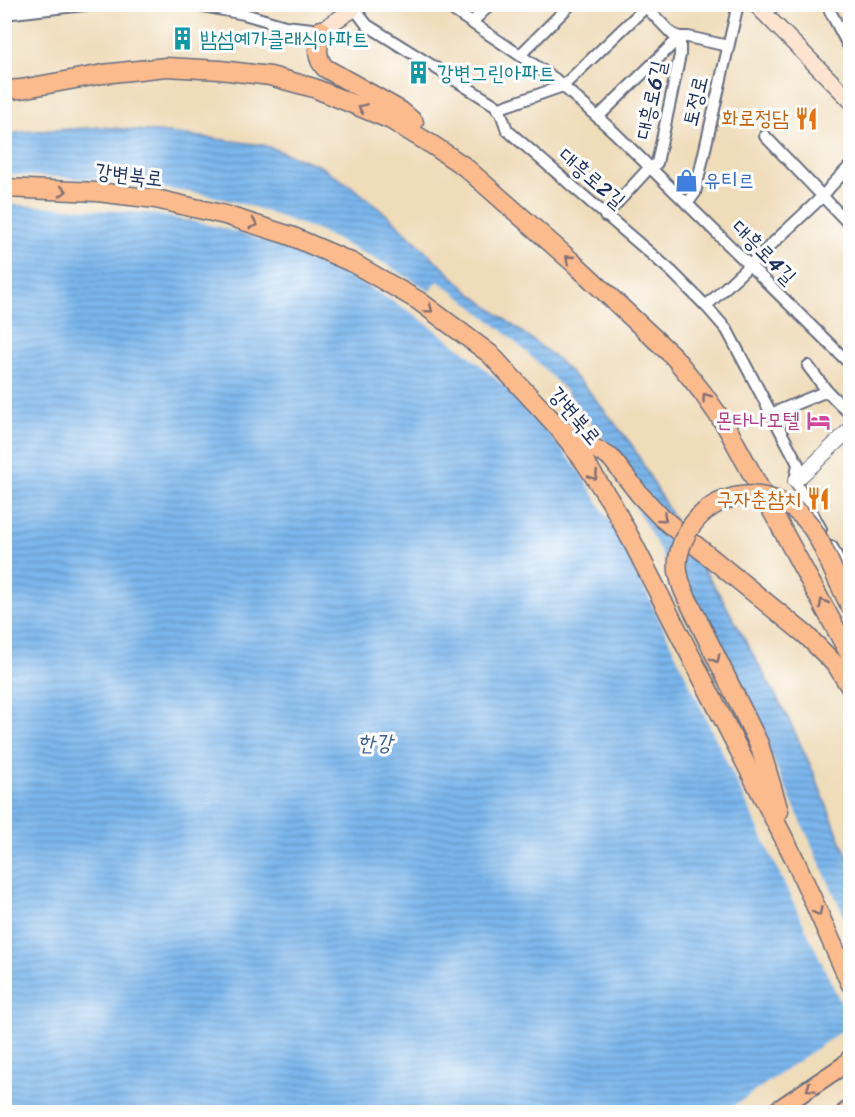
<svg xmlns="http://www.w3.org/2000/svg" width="855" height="1117" font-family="Sriracha,'Poor Story',sans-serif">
  <defs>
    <pattern id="water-rules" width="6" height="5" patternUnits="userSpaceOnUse" patternTransform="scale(1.5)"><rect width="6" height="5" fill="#7ab6ec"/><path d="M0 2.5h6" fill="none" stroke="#6394c2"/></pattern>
  </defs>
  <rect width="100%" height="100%" fill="#fff"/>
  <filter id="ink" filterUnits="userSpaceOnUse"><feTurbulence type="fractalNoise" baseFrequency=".0167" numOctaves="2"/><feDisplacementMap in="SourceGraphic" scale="12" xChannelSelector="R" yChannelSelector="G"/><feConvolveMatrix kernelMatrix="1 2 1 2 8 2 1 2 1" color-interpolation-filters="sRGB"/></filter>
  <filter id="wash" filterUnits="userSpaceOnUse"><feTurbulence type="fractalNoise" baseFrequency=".008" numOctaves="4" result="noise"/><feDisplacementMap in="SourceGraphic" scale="24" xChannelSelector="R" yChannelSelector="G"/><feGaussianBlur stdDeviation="1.35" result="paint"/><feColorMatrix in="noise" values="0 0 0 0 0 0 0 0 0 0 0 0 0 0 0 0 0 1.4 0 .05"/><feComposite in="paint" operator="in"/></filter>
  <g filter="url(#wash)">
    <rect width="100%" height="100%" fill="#efdcb9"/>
    <path fill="url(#water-rules)" stroke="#4a72a5" stroke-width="1.5" d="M101,127L178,134L263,145L318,165L354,188L392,219L469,292L555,357L588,390L632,445L690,548L724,602L788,718L812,769L842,844L850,861V1112H5V135L23,132Z"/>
    <path fill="#efdcb9" d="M5,174L102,180L149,186L208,195L253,207L317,230L389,266L430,291L438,281L467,302L504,332L537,362L565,390L616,455L625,489L656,543L753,746L764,741L850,929V1112H725L843,1030L850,1022L624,545L580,472L545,429L503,385L464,351L412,313L365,285L305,256L244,234L203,223L146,213L4,204Z"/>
  </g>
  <g filter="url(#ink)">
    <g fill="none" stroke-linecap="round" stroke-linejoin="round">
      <defs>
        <g id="minor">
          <path d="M192,4L244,14L285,26L321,30"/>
          <path d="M351,4L367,25L495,105L501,113L507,130L671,271L706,306L727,330L798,464L795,481L821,529"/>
          <path d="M444,4L555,79L614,132L850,364"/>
          <path d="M643,4L672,34L680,37H688L728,46"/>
          <path d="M828,4L830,11L850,49"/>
          <path d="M4,14L93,4"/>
          <path d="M765,14L776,4"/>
          <path d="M472,22L491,4"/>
          <path d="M520,55L571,4"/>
          <path d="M497,109L563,86L649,4"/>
          <path d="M598,117L680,37"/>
          <path d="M765,136L850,225"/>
          <path d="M651,168L657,163L680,55V37"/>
          <path d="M687,204L695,193L738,4"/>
          <path d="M605,216L650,167"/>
          <path d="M706,306L823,196L831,186L850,166"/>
          <path d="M808,366L827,391L850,414"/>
          <path d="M771,414L827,391"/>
          <path d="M832,547L850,582"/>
        </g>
        <path id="tertiary" d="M795,481L814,464L850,429"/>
        <g id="secondary">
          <path d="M755,4L850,100"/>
          <path d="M321,30L351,11L356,4"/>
        </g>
        <g id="primary">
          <path d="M774,1112L850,1061"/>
          <path d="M845,1112L850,1109"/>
        </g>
        <g id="trunk">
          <path d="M321,30C319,44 314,56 325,68L401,111L414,122"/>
          <path d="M4,90L21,89L103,74L166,67L220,70L270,76L314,88L391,120L434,146L465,167L577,266L674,357L702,392L726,426L850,655"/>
          <path d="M4,188L97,192L156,199L225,215L291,236L353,263L419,301L490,354L557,426L584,461L611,502L633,543L794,858L850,983"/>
          <path d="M567,432L611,458L640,495L662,518L806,635L837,666L850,687"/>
          <path d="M839,583L850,606"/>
          <path d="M691,606L759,744L779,811"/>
          <path d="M846,1064L850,1059"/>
        </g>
      </defs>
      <use href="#minor" stroke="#656c7e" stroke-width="14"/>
      <use href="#tertiary" stroke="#656c7e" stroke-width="16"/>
      <use href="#secondary" stroke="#656c7e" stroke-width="18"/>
      <use href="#primary" stroke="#656c7e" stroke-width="20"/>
      <use href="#trunk" stroke="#656c7e" stroke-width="21"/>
      <use href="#minor" stroke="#fff" stroke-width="10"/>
      <use href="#tertiary" stroke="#fff" stroke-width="14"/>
      <use href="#secondary" stroke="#fde4d1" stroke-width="15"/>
      <use href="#primary" stroke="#fbbb8d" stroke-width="16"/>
      <use href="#trunk" stroke="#fbbb8d" stroke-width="18"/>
      <defs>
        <path id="trunk-bridge" d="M691,606C686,597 681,587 679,576C676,565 679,551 683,541C704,492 762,481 801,515C818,530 829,563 839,583"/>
      </defs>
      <use href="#trunk-bridge" stroke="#656c7e" stroke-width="21" stroke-linecap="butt"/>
      <use href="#trunk-bridge" stroke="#fbbb8d" stroke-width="18"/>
    </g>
    <defs><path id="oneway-chevron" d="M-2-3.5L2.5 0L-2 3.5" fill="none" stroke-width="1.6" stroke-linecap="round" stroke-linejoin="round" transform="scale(1.5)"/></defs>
    <g stroke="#806e73">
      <use href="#oneway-chevron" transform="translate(362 108) rotate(-157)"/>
      <use href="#oneway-chevron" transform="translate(63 191) rotate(2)"/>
      <use href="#oneway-chevron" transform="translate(254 224) rotate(18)"/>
      <use href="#oneway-chevron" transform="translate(569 259) rotate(-139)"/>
      <use href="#oneway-chevron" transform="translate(429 309) rotate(37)"/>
      <use href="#oneway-chevron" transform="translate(706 397) rotate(-126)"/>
      <use href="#oneway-chevron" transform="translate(594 476) rotate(57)"/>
      <use href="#oneway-chevron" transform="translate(663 518) rotate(42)"/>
      <use href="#oneway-chevron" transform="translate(823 603) rotate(-118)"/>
      <use href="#oneway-chevron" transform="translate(716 659) rotate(64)"/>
      <use href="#oneway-chevron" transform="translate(818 912) rotate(65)"/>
      <use href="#oneway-chevron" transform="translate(810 1088) rotate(146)"/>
    </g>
  </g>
  <defs>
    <symbol id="building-bare" viewBox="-9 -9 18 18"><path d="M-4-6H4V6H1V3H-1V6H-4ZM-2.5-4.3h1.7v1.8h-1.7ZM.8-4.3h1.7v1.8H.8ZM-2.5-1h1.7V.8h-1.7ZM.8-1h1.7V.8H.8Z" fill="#0f9aa8" stroke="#fff" stroke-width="2.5" paint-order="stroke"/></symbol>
    <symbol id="restaurant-bare" viewBox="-9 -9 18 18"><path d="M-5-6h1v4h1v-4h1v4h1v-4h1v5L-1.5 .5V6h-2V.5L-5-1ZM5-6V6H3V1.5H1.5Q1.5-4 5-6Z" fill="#e8710a" stroke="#fff" stroke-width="2.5" paint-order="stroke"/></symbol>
    <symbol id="shop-bare" viewBox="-9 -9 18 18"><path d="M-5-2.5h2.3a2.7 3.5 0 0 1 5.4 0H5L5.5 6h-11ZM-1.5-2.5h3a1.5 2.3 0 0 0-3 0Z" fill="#3f7fe0" stroke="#fff" stroke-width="2.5" paint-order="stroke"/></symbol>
    <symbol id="hotel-bare" viewBox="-9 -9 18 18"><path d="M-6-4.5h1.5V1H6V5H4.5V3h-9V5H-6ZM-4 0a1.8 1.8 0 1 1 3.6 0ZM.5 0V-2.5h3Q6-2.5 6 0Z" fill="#d1479c" stroke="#fff" stroke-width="2.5" paint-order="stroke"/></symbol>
  </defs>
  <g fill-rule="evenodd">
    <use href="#building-bare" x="166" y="22" width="33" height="33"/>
    <use href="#building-bare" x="402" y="56" width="33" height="33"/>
    <use href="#restaurant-bare" x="790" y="102" width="33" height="33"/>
    <use href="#shop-bare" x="670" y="164" width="33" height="33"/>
    <use href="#hotel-bare" x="802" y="404" width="33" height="33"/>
    <use href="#restaurant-bare" x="802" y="482" width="33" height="33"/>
  </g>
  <g text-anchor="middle" stroke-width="6" stroke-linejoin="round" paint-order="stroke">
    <g font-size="21" fill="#0d838f" stroke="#fff" text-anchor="start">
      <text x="200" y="46">밤섬예가클래식아파트</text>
      <text x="437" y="80">강변그린아파트</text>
    </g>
    <g font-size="21" fill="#1b2f5e" stroke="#fff">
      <text transform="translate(651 100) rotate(-78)" y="7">대흥로6길</text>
      <text transform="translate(695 101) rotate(-77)" y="7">토정로</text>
      <text transform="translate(129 175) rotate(7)" y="7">강변북로</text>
      <text transform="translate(592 178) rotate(41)" y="7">대흥로2길</text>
      <text transform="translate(764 252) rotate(45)" y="7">대흥로4길</text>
      <text transform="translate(575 416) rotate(50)" y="7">강변북로</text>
    </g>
    <g font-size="21" fill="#c56008" stroke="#fff" text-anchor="end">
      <text x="789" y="125">화로정담</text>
      <text x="801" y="506">구자춘참치</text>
    </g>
    <g font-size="21" fill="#366cbe" stroke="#fff" text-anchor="start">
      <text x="704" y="187">유티르</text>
    </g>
    <g font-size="21" fill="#b23c85" stroke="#fff" text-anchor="end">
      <text x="800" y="427">몬타나모텔</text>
    </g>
    <g font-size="22" font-style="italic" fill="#3c5e90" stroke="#fff">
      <text x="375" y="750">한강</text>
    </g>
  </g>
  <rect width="855" height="1117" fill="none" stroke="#fff" stroke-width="24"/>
</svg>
